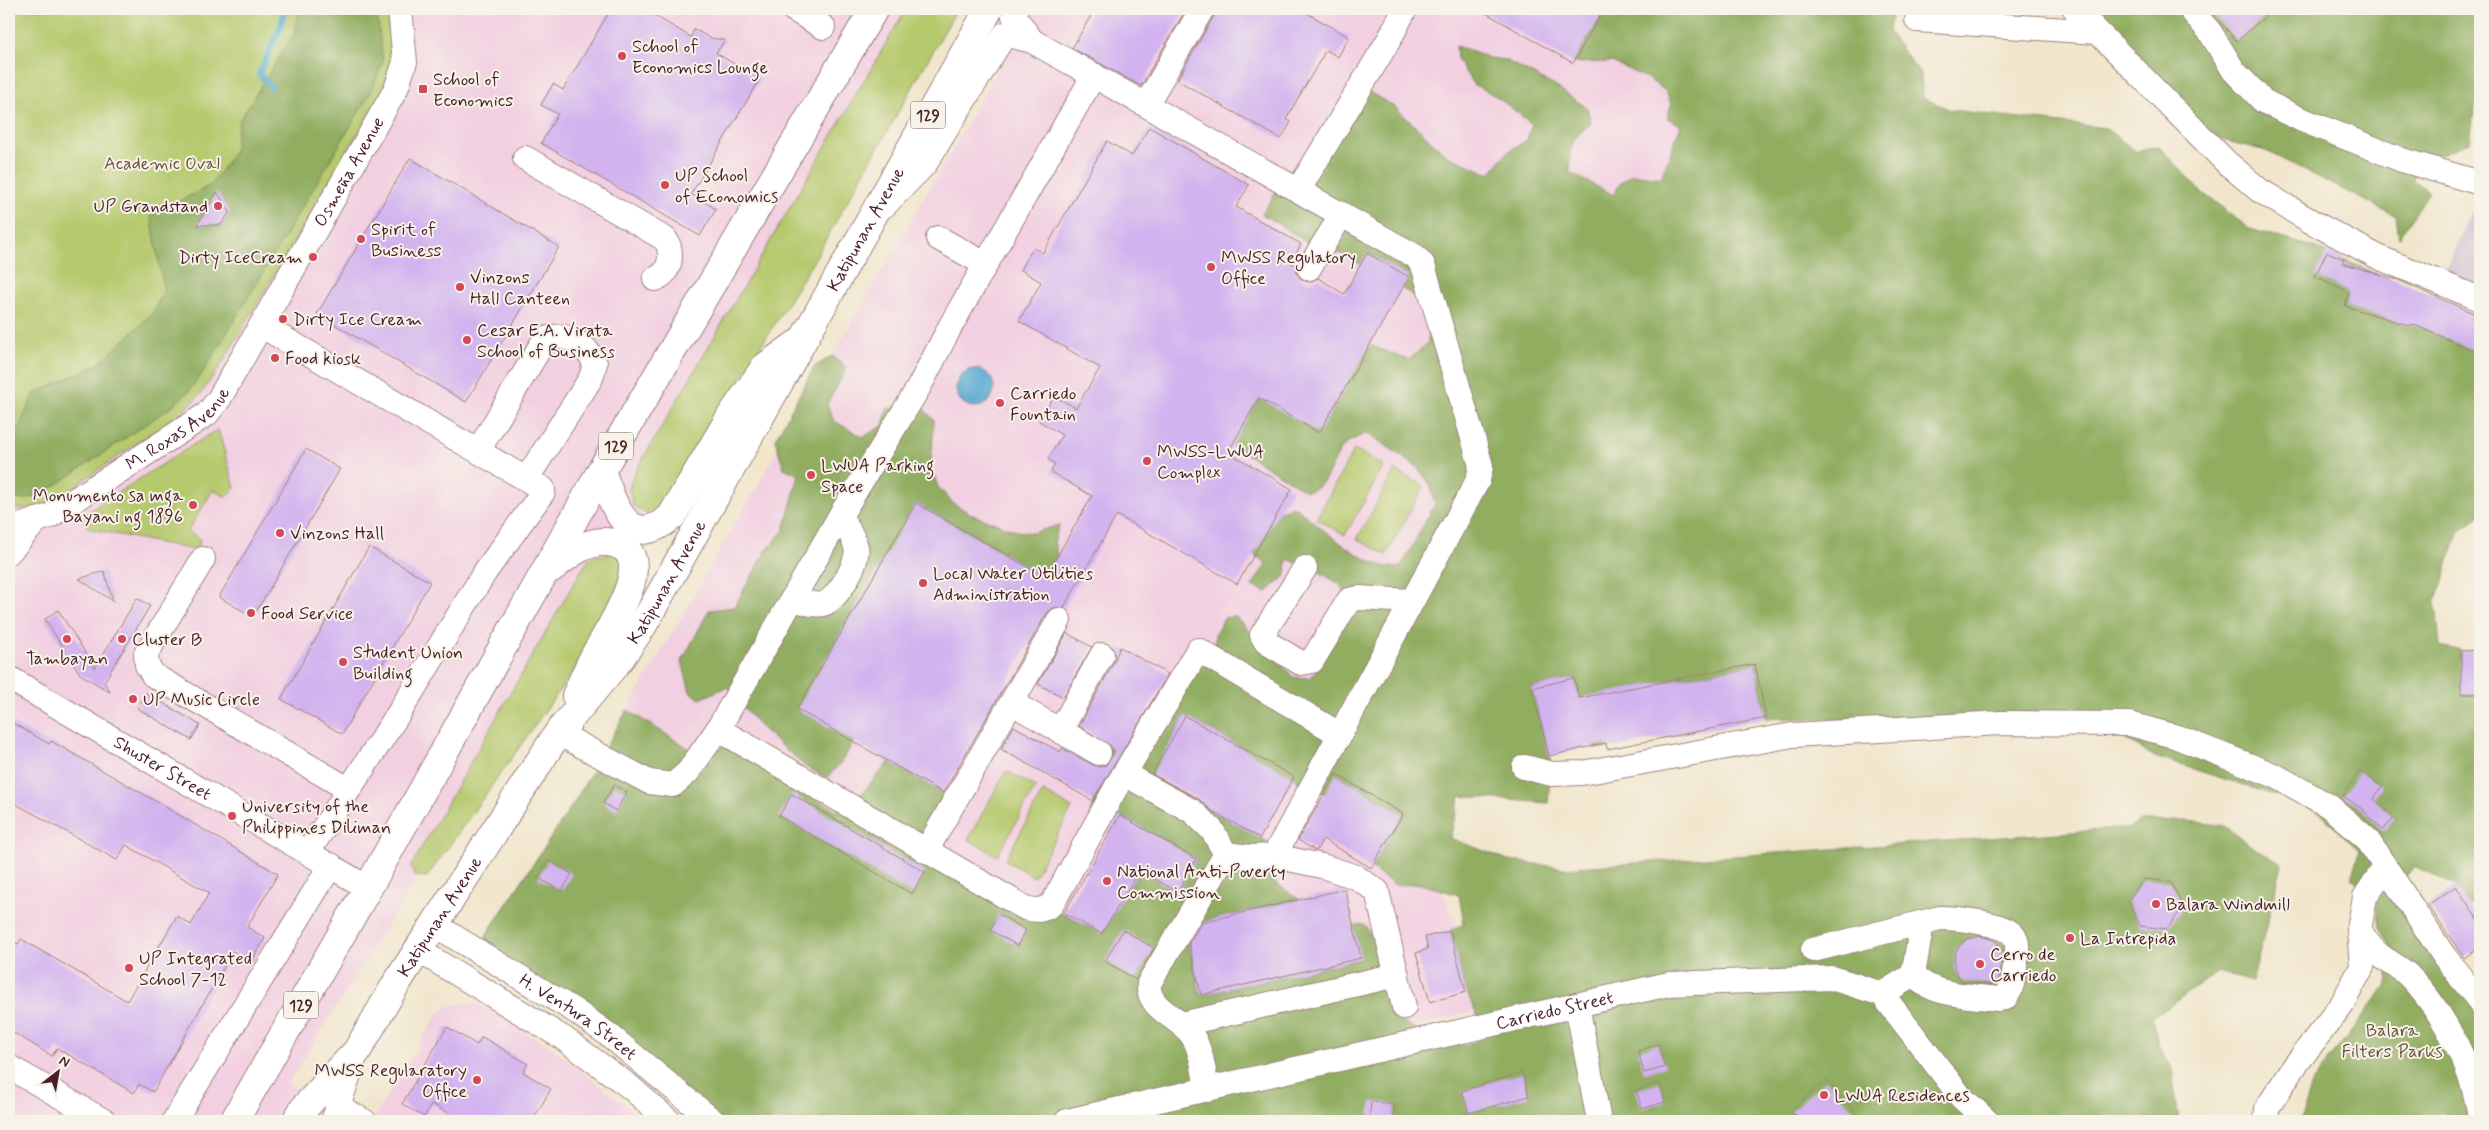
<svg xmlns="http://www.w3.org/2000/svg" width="2489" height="1130" font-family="Mynerve,sans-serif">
  <rect width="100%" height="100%" fill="#f7f3e8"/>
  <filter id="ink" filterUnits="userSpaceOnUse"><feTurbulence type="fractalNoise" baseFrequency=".02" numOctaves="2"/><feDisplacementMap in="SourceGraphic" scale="10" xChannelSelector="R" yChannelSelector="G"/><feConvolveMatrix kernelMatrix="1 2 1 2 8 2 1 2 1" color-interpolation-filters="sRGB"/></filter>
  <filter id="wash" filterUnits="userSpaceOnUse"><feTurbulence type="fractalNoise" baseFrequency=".0096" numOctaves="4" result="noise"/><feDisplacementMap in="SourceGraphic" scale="20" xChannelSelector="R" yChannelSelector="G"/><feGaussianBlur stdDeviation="1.12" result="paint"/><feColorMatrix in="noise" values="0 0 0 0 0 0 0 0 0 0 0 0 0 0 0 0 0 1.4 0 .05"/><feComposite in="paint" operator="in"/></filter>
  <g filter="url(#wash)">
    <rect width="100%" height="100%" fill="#f1e6cc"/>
    <g fill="#f2cfe1">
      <path d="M9,9H950L623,548L288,1084L346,1119L356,1121H9Z"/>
      <path d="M1033,9H1732L1765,28L1530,476L1387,761L1491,1007L1173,1088L575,801Z"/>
      <path d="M475,1003L498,1014L553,1049L646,1121H377L373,1119L438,1014L450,1005Z"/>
    </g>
    <path fill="#cfbdcf" d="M2480,193V289L2444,272Z"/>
    <g fill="#b5c96d" stroke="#80744c">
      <path d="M9,9H386C392,45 397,61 380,96L221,365L200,395L181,413L53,501C39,507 25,510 9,509Z"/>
      <path d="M906,9H957L810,267L667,497L656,509L645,513L633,506L629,489L634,474Z"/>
      <path d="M218,429L235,488L226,497L213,490L188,531L200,539L199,545L195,550L90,529C84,524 83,519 87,512Z"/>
      <path d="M1354,450L1384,466L1345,535L1316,519Z"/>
      <path d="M1395,470L1424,486L1386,555L1357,539Z"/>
      <path d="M616,552L622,565L619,582L572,673L427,877L415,876L411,866L582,569L591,557Z"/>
      <path d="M1006,771L1036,787L997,856L968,839Z"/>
      <path d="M1043,792L1072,808L1034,877L1005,860Z"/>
    </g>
    <g fill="#90ad60" stroke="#6d6646" fill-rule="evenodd">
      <path d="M299,9H376L383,61L371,92L204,371L188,392L171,407L46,492L25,499H9V431L19,427L34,394L98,364L151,315L164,292L151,216L211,185L234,152L239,121L295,32Z"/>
      <path d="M1606,9H1894L1888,31L1921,75L1923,98L1951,110L2105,128L2137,152L2159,146L2199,190L2250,229L2313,247L2480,319V515L2458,532L2436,603L2440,646L2461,651L2462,694H2480V902L2468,905L2456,886L2416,867L2396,883L2480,1010V1121H2459L2440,1111L2435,1121H2300L2313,1081L2387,984L2391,948L2380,926L2376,900L2352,879L2360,851L2321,814L2294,801L2155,757L2123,738L2065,713L1861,720L1766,718L1755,664L1597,695L1607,749L1591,746L1574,678L1532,688L1551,763L1548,803L1460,796L1450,838L1508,860L1564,868L2130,828L2140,821H2188L2225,826L2254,848L2282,864L2252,982L2217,972L2152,1018L2158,1044L2172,1069L2179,1121H724L486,950V935L575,801L627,710L711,762L722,745L838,811L863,792L889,762L953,799L926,851L1017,914L1028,895L1102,934L1139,870L1178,891L1196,859L1120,815L1106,831L1091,812L1100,765L1110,746L1129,756L1175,674L1215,653V635L1224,618L1235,616L1293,677L1311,678L1353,610L1340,584L1321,573L1287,559L1286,575L1267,592L1252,586L1267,563L1254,555L1276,513L1293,506C1318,524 1370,574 1401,567L1435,504L1430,484L1418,468L1368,433C1361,436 1352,439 1346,444C1331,456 1332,487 1306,491L1219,437L1245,392L1314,426L1364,343L1409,360L1428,343V318L1412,294L1378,277L1348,256L1305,241L1262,214L1290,170L1302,168L1354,83L1396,108L1447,156L1490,174L1506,153L1527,140L1532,124L1496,96L1473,84L1457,59L1456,46L1489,58L1505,60L1555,86L1587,108L1591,123C1570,141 1569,145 1570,173L1614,195L1620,183L1632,174L1661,178L1681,125L1667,118L1671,105L1666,91L1645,77L1612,62L1573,63ZM1185,716L1294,777L1301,785L1325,793L1337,774L1403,814L1371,868L1395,885L1421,884L1459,895L1464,923L1450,931L1465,988L1479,1020L1480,1040L1464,1045L1451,1024L1424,1033L1393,1018L1381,986L1385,969L1367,928L1362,924L1353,926L1361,959L1201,995L1185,926L1299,899L1269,879L1266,841L1151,777Z"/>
      <path d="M2089,9H2480V90L2474,111L2470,142L2437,156L2426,157L2413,180L2429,192L2399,238L2396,216L2266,151L2223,140L2204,129L2172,95L2115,26Z"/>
      <path d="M832,356L847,368L827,404L834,421L863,437L883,426L887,409L917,402L934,420L931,467L938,487L954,504L973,515L1017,531L1033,533L1059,525L1054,542L1057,555L1045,577L916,503L854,741L842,761L827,778L806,767L763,730L727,687L700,699L690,692L682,661L709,610L734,607L766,551L784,530L799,475L784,468L775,440L814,367Z"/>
    </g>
    <circle fill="#55a9d1" stroke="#50647e" cx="975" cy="388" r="19"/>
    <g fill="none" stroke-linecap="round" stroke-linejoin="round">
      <path stroke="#55a9d1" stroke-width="6" d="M271,87L259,74L281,26L284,9"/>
    </g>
    <g id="blocks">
      <g fill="#d2b2ef">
        <path d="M611,9H643L691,37L694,29L710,38L725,40L716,53L760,79L691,194L716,209L700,236L541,143L558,114L541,105L553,84L563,90Z"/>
        <path d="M1095,9H1186L1141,86L1072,48Z"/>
        <path d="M1216,9H1300L1349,37L1338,57L1326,50L1286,119L1291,122L1281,139L1177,80L1214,16Z"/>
        <path d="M1479,9H1604L1573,63Z"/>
        <path d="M2208,9H2274L2237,41Z"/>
        <path d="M1149,127L1249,185L1236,207L1301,244L1291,263L1296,265L1297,274L1302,280L1309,282L1318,278L1344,294L1367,253L1409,277L1319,433L1259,398L1228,452L1292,489L1237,584L1117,515L1064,607L1053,608L1047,613L943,793L797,709L916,503L1045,577L1092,496L1051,472L1055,464L1048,459L1062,435L1039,421L1054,396L1076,408L1100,368L1019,321L1041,282L1021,270L1033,248L1043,253L1107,141L1132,156Z"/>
        <path d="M410,158L559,247L466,402L317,314Z"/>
        <path d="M217,192L230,212L221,225H197Z"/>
        <path d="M2327,252L2344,259L2342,263L2398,280L2480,316V353L2412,324L2411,326L2345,306L2349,292L2315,276Z"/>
        <path d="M306,449L340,469L253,617L219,597Z"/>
        <path d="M369,547L430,582L342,734L281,699Z"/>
        <path d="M104,571L113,601L79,579Z"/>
        <path d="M137,598L150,606L104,682L110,692L80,674L45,619L58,610L95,668Z"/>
        <path d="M1067,633L1092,647L1063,697L1038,684Z"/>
        <path d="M1120,647L1168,674L1093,801L1001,749L1014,726L1060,752L1062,748L1093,765L1100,767L1106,765L1113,753L1111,746L1079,726L1114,662Z"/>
        <path d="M2480,650V694H2461V651Z"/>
        <path d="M1755,664L1766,718L1607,749L1606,743L1549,756L1532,688L1574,678L1579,698Z"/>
        <path d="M146,693L200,725L191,740L137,708Z"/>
        <path d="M1185,716L1294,777L1260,838L1212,811L1199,799L1152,774Z"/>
        <path d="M9,721L49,744L51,741L152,799L278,874L247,927L265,938L251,962L233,951L153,1092L139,1084L134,1093L57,1048L52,1056L9,1030V939L18,944L21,939L127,1001L177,916L191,925L209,893L126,845L117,860L9,800Z"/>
        <path d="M2359,771L2382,786L2374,799L2394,818L2383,830L2361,808L2343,796Z"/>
        <path d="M1336,774L1403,814L1371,868L1323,839L1316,851L1298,840Z"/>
        <path d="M614,785L627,792L616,811L603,803Z"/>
        <path d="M792,794L925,872L912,894L779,816Z"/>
        <path d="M1120,815L1196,859L1178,892L1139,870L1102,934L1064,913Z"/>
        <path d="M548,860L572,874L562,891L538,878Z"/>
        <path d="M2144,879L2171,882L2183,907L2167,929L2140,926L2128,901Z"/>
        <path d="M2456,886L2480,923V947L2464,958L2428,905Z"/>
        <path d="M1345,889L1361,958L1201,995L1189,943L1202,922Z"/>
        <path d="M999,914L1026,930L1018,946L990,930Z"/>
        <path d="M1123,930L1154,948L1136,980L1105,961Z"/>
        <path d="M1450,931L1466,992L1430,1002L1416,953L1428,949L1425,937Z"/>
        <path d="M1980,936L1994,940L2003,950L1999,980L1994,985L1961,981L1954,967L1955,954L1959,946L1967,939Z"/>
        <path d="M447,1027L477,1045L482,1037L528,1064L523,1072L551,1089L532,1121H462L432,1104L424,1117L402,1104Z"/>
        <path d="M1658,1044L1665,1067L1644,1073L1638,1051Z"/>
        <path d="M1522,1073L1529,1096L1469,1113L1462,1091Z"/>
        <path d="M1826,1080L1863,1121H1801L1791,1111Z"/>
        <path d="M1660,1083L1665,1102L1642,1109L1636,1090Z"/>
        <path d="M1371,1102L1395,1104L1393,1121H1369Z"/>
      </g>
    </g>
  </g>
  <g filter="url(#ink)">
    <use href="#blocks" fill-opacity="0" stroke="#9e827c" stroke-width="1"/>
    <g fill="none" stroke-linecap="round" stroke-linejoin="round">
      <defs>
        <g id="minor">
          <path d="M793,9L823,27"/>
          <path d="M1016,9L1014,16L1032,41"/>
          <path d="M2075,9L2226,162L2259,190L2312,222L2380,258L2480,299"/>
          <path d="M2190,9L2210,32L2234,71L2263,101L2300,119L2402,160L2480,183"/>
          <path d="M1917,20L2097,32"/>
          <path d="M1146,105L1202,9"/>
          <path d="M525,158L665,239C674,251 671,274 655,279"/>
          <path d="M1299,189L1390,38L1405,9"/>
          <path d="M885,205L925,164L1005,34L1032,41L1415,256L1423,265L1481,466L1478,480L1274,856"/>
          <path d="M938,238L985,264"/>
          <path d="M1309,268L1342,214"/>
          <path d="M262,326L543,489V492L485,572L397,716L308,852"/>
          <path d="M478,451L545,339C567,331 585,343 595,363L591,378L527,478"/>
          <path id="s1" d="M9,527H16L50,516L207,414L219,399L396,89L405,62L400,9"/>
          <path d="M9,552L37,520"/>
          <path d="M203,559L146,654L147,665L153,675L348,789"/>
          <path d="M1305,568L1262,635L1266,642L1301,663L1312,661L1349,600L1359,598L1412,601"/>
          <path d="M792,599C801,601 814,606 823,604C837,600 860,562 856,547C854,536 845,525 840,516"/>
          <path id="s2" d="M9,678L368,888"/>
          <path d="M1012,703L1099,753"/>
          <path d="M718,729L840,516L919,387L951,325L1094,75"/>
          <path d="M1060,731L1102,655"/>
          <path d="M558,733L649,782L673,785L688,772L718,729L1025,908C1037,911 1043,911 1052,904L1118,784L1198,650L1339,734"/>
          <path d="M1524,767L1552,774L1582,773L1793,735L2001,723L2130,724L2177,737L2276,776L2329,806L2367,839L2444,956L2480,1002"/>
          <path d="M1124,774L1192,811L1212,830L1226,854L1250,857L1274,856L1322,866L1356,877L1377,891L1404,1007"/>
          <path d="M926,851L1059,620"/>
          <path id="s3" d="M435,925L575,1011L609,1035L713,1121"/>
          <path d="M2359,930C2364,937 2369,946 2375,951C2385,961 2399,966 2409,976C2443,1011 2476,1072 2480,1121"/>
          <path d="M418,950L563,1038L630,1087L669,1121"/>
          <path d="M1813,950L1940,918C1955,918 2006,923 2014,936C2020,945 2016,956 2015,966C2013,978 2013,989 2005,998L1997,999C1969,995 1934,997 1913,975L1882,994"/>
          <path d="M1913,975L1922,924"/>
          <path d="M1577,1005L1599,1121"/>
          <path d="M1182,1024L1397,975"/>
          <path d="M9,1067L104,1121"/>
          <path d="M1207,1090C1204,1073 1202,1049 1191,1034C1178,1017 1146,1008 1149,983L1226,854"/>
          <path d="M337,1106L364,1121"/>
          <path d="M174,1121L331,865"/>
          <path d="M333,1121L356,1054"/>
          <path id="s4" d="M1067,1121L1669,984L1832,978L1882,994L1961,1097L1987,1121"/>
          <path d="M2266,1121L2267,1108L2294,1067L2342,1004L2362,967L2359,930L2365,897L2385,867"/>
        </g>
        <g id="major">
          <path d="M601,471C614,505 627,553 671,517L731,416L765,367L797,344"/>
          <path d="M552,568C569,554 589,538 613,543C662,554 607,632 595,655C588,668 582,682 576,696"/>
          <path d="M234,1121L368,888L601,471L874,9"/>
          <path id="s5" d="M296,1121L305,1107L357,1051L396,984L558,733L619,660L643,625L989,9"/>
        </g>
      </defs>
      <use href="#minor" stroke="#9e827c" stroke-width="26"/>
      <use href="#major" stroke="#9e827c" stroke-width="30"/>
      <use href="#minor" stroke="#fff" stroke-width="24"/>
      <use href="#major" stroke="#fff" stroke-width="28"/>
    </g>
  </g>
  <g fill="#d1495b" stroke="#f7f3e8" stroke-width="2">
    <circle cx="622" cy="56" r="5"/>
    <rect x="418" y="84" width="10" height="10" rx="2.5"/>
    <circle cx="665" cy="185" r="5"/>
    <circle cx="218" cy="206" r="5"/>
    <circle cx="361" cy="239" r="5"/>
    <circle cx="313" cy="257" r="5"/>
    <circle cx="1211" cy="267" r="5"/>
    <circle cx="460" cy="287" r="5"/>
    <circle cx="283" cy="319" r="5"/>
    <circle cx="467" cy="340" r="5"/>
    <circle cx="275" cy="358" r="5"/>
    <circle cx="1000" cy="403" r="5"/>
    <circle cx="1147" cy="461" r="5"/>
    <circle cx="811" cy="475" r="5"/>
    <circle cx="193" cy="505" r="5"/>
    <circle cx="280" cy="533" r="5"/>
    <circle cx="923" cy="583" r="5"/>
    <circle cx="251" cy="613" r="5"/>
    <circle cx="67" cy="639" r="5"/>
    <circle cx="122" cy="639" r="5"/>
    <circle cx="343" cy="662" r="5"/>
    <circle cx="133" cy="699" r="5"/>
    <circle cx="232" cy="816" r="5"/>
    <circle cx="1107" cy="881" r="5"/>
    <circle cx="2156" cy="904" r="5"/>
    <circle cx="2070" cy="938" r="5"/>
    <circle cx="1980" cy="964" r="5"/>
    <circle cx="129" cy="968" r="5"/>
    <circle cx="477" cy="1080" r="5"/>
    <circle cx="1824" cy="1095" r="5"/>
  </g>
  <g text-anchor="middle" stroke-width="4" stroke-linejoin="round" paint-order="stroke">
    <g fill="#f7f3e8" stroke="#7e5f64" stroke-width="1">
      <rect x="910.5" y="101.5" width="35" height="27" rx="4"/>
      <rect x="598.5" y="432.5" width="35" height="27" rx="4"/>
      <rect x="283.5" y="991.5" width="35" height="27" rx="4"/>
    </g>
    <g font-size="16" font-weight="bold" fill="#4a1f2b">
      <text x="928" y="121">129</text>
      <text x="616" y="452">129</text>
      <text x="301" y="1011">129</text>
    </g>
    <g font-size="18" fill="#4a1f2b" stroke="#f7f3e8" text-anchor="start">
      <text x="632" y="52">School of<tspan x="632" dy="21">Economics Lounge</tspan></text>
      <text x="433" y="85">School of<tspan x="433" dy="21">Economics</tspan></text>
      <text x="675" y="181">UP School<tspan x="675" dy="21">of Economics</tspan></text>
      <text x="208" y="212" text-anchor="end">UP Grandstand</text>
      <text x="371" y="235">Spirit of<tspan x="371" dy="21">Business</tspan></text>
      <text x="303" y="263" text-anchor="end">Dirty IceCream</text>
      <text x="1221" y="263">MWSS Regulatory<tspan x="1221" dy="21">Office</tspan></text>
      <text x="470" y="283">Vinzons<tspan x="470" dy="21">Hall Canteen</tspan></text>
      <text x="293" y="325">Dirty Ice Cream</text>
      <text x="477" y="336">Cesar E.A. Virata<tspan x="477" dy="21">School of Business</tspan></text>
      <text x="285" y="364">Food kiosk</text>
      <text x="1010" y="399">Carriedo<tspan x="1010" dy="21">Fountain</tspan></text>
      <text x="1157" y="457">MWSS-LWUA<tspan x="1157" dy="21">Complex</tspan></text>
      <text x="821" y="471">LWUA Parking<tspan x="821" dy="21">Space</tspan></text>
      <text x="183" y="501" text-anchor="end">Monumento sa mga<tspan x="183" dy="21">Bayani ng 1896</tspan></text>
      <text x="290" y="539">Vinzons Hall</text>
      <text x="933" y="579">Local Water Utilities<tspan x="933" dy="21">Administration</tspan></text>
      <text x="261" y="619">Food Service</text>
      <text x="132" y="645">Cluster B</text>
      <text x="353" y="658">Student Union<tspan x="353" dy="21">Building</tspan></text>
      <text x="67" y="664" text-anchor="middle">Tambayan</text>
      <text x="143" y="705">UP Music Circle</text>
      <text x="242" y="812">University of the<tspan x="242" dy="21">Philippines Diliman</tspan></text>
      <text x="1117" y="877">National Anti-Poverty<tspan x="1117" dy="21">Commission</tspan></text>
      <text x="2166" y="910">Balara Windmill</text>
      <text x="2080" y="944">La Intrepida</text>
      <text x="1990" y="960">Cerro de<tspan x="1990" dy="21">Carriedo</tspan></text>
      <text x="139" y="964">UP Integrated<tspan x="139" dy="21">School 7-12</tspan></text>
      <text x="467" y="1076" text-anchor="end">MWSS Regularatory<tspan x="467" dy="21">Office</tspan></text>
      <text x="1834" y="1101">LWUA Residences</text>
    </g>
    <g font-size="18" fill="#6a523f" stroke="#f7f3e8">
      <text x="162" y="169">Academic Oval</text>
      <text x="2392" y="1036">Balara<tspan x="2392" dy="21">Filters Parks</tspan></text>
    </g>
    <g font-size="18" fill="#4a1f2b" stroke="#f7f3e8">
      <text dy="6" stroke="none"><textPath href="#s1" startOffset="511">Osmeña Avenue</textPath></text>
      <text dy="6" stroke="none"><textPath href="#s5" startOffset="1061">Katipunan Avenue</textPath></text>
      <text dy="6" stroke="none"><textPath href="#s1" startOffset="198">M. Roxas Avenue</textPath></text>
      <text dy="6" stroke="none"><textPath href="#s5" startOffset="656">Katipunan Avenue</textPath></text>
      <text dy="6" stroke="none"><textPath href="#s2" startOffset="178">Shuster Street</textPath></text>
      <text dy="6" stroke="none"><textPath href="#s5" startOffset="251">Katipunan Avenue</textPath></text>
      <text dy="6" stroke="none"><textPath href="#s4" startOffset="500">Carriedo Street</textPath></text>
      <text dy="6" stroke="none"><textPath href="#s3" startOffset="170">H. Ventura Street</textPath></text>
    </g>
  </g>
  <rect width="2489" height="1130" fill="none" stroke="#f7f3e8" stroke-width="30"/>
  <g transform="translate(58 1072) rotate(31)" stroke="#f7f3e8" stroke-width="4" paint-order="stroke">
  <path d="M0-4L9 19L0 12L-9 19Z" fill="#4a1f2b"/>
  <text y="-8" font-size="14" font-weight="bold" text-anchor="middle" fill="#4a1f2b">N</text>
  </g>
</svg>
